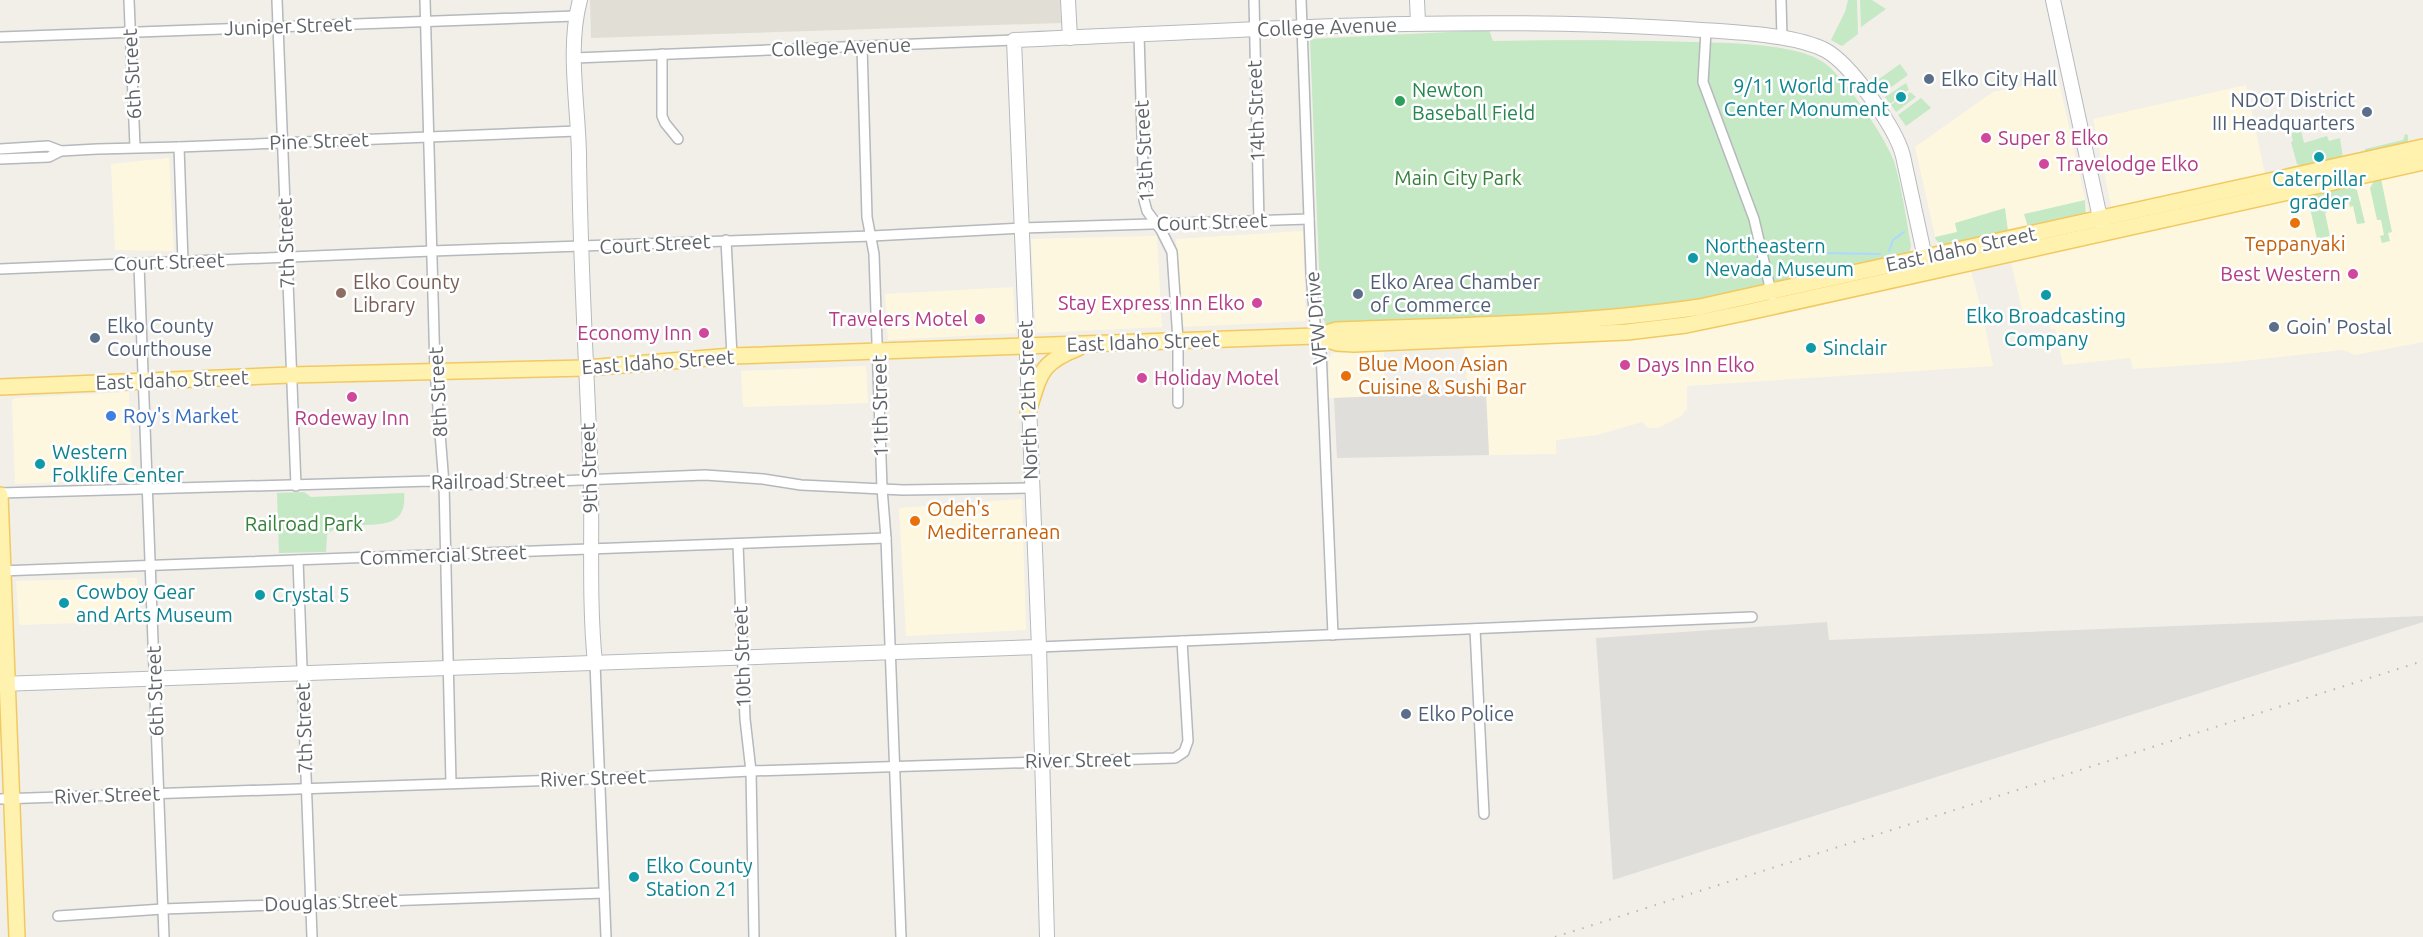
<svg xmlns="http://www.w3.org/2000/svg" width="2423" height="937" font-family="Ubuntu,sans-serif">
  <rect width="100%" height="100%" fill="#f1efe8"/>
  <g fill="#fef7e0">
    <path d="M2058,78L2088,212L1942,246L1938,244L1936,240L1915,147L1993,92Z"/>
    <path d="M2246,85L2265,174L2114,208L2111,206L2093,119Z"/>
    <path d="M169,158L174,251L115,250L111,164Z"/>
    <path d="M2423,170V342L2355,355L2342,350L2235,362L2133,369L2130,358L2063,365L2055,329H2051L2049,320L2023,314L2011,262Z"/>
    <path d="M1303,231L1306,321L1182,327L1176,239Z"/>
    <path d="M1157,236L1162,327L1036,333L1031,239Z"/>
    <path d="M1971,271L1982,312L1993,366L1687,386V409L1681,416L1658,428H1648L1642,422L1597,435L1556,440V454L1489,455L1486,393H1468L1464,347L1588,343L1678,333L1756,319Z"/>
    <path d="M1013,287L1016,333L888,340L885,294Z"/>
    <path d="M1384,351V396L1328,398L1329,359L1332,353Z"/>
    <path d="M866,366L868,403L743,407L741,371Z"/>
    <path d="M129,392L132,478L15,484L12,400L16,398Z"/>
    <path d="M1022,499L1026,630L906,636L899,508Z"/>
    <path d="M137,578L138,621L19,625L16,581Z"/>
  </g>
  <g fill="#e0deda">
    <path d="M1486,392L1489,455L1337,458L1334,398Z"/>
    <path d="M2423,616V622L1613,880L1596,638L1827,622L1829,640Z"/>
  </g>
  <path fill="#e1ded6" d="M590,0H1060L1061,23L591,38Z"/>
  <g fill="#c5e8c5">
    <path d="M1848,0H1857L1858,34L1842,46L1831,40L1845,12Z"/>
    <path d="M1860,0H1872L1886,9L1861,27Z"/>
    <path d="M1489,30L1493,41C1560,40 1627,40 1694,42C1727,43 1795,43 1823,62C1843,75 1886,138 1894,161C1902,188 1906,218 1911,246L1909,254L1781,287L1639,311L1327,325L1321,316L1310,39Z"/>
    <path d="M1900,64L1908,75L1883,93L1875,82Z"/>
    <path d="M1906,83L1909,90L1905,92L1897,91L1894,96L1895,100L1890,104L1885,97Z"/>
    <path d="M1910,92L1916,97L1896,112L1891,105L1896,101L1899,104L1905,102L1907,95Z"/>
    <path d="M1921,98L1931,108L1906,126L1898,115Z"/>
    <path d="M2301,131L2304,143L2327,136L2329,141L2340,138L2343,158L2303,166L2297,164L2291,142L2293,141L2291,133Z"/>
    <path d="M2405,134L2408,135V143L2365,153V149L2403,140Z"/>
    <path d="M2381,179L2392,232L2388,233L2390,241L2382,243L2380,236L2384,235L2381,220H2377L2370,188L2374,181Z"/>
    <path d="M2351,187L2357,190L2365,223L2357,224L2353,206L2350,207L2348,197L2326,201L2327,212L2325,213L2330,236L2317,239L2307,195Z"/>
    <path d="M2085,200L2086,214L2028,227L2024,214Z"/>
    <path d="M2005,208L2008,231L1942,246L1936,240L1935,237L1957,232L1955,223Z"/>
    <path d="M304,492L311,497L404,493C409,544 347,512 327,535L326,552L279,553L277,493Z"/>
  </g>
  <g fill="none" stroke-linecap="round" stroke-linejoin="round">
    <g stroke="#aadaff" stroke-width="2">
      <path d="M1889,251L1893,240L1904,232"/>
      <path d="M1770,252L1880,254"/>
    </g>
    <defs>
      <g id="street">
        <path d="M129,0L135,147"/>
        <path d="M277,0L296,486"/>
        <path d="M425,0L435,370L444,484L451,783"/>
        <path d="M1254,0L1259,222"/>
        <path d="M1301,0L1311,272L1316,336L1321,350L1333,635"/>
        <path d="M1781,0L1782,38"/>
        <path d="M1706,31L1703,82L1754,219L1772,296"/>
        <path d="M1139,35L1144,200L1147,211L1161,230L1172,252L1178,340V403"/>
        <path d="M0,37L575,16"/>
        <path d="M862,46L867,217L874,254L882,488L886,538L901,937"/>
        <path d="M662,54V116L665,123L678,139"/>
        <path d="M575,58L1014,40"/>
        <path d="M179,147L183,262"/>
        <path d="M0,149L48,146L61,151"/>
        <path d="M0,159L49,157L61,151L97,149L179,147L577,131"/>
        <path d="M726,240L732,356"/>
        <path d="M139,265L164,937"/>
        <path d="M0,269L432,251L872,236L1022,228L1309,219"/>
        <path d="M0,493L431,481L456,485L705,475L763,479L801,485L903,490L1031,488"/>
        <path d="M738,544L745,719L751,771L754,937"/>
        <path d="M298,560L312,937"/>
        <path d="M0,571L886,538"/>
        <path d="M1475,629L1484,814"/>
        <path d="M1039,647L1752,617"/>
        <path d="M595,663L606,937"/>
        <path d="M0,799L590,779L751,771L1175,758L1184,752L1188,741L1182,641"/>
        <path d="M58,916L163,909L604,893"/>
      </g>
      <g id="secondary">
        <path d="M580,0C567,47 578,105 579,154C580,263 587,372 591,481C592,541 589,603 595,663"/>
        <path d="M1068,0L1070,38"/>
        <path d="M1417,0L1418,23"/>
        <path d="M2053,0L2102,227"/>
        <path d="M0,684L1039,647"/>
        <path d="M1047,937L1039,647L1014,40C1232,31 1452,15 1670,28C1712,31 1789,32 1825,50C1850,63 1896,128 1903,156L1927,267"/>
      </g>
      <g id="primary">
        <path d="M1316,336L1337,330C1458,325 1580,325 1700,307L2423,147"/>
        <path d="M0,387L290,375L586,368L732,356L1316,336L1337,343L1354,344L1627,332L1686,325L1744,313L2423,162"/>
        <path d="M1028,412C1040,375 1039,363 1078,348"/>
        <path d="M0,495L17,937"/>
      </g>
    </defs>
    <use href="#street" stroke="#b5b8bc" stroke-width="12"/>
    <use href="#secondary" stroke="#b6babf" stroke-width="16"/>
    <use href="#primary" stroke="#f2c960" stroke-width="18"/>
    <use href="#street" stroke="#fff" stroke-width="9"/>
    <use href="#secondary" stroke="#fff" stroke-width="14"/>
    <use href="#primary" stroke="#fff2af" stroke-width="15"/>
    <path stroke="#b6b7b8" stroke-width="2" stroke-dasharray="1.5 8" stroke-linecap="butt" d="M1555,937L2423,661"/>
  </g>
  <g fill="#5c6f8a" stroke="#fff" stroke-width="2">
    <circle cx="1929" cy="79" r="6"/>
    <circle cx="2367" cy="112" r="6"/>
    <circle cx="1358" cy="294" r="6"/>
    <circle cx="2274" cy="327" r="6"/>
    <circle cx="95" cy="338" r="6"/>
    <circle cx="1406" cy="714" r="6"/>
  </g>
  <g fill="#0f9aa8" stroke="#fff" stroke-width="2">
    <circle cx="1901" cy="97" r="6"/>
    <circle cx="2319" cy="157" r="6"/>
    <circle cx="1693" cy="258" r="6"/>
    <circle cx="2046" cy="295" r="6"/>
    <circle cx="1811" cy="348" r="6"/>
    <circle cx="40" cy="464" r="6"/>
    <circle cx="260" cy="595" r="6"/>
    <circle cx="64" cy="603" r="6"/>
    <circle cx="634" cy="877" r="6"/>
  </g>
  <circle fill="#2e9e5b" stroke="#fff" stroke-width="2" cx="1400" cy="101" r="6"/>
  <g fill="#d1479c" stroke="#fff" stroke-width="2">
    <circle cx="1986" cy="138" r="6"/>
    <circle cx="2044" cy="164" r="6"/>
    <circle cx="2353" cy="274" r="6"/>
    <circle cx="1257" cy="303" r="6"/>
    <circle cx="980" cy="319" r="6"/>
    <circle cx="704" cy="333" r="6"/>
    <circle cx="1625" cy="365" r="6"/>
    <circle cx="1142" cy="378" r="6"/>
    <circle cx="352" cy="397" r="6"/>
  </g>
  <g fill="#e8710a" stroke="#fff" stroke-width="2">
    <circle cx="2295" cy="223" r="6"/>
    <circle cx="1346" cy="376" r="6"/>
    <circle cx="915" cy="521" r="6"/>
  </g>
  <circle fill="#8d6e63" stroke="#fff" stroke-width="2" cx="341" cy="293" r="6"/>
  <circle fill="#3f7fe0" stroke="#fff" stroke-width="2" cx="111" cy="416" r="6"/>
  <g text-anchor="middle" stroke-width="5" stroke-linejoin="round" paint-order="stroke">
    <g font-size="20" fill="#5f6368" stroke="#fff">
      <text transform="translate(288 26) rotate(-2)" y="7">Juniper Street</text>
      <text transform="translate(1327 27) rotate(-2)" y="7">College Avenue</text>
      <text transform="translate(841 47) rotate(-2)" y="7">College Avenue</text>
      <text transform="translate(132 74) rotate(-93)" y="7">6th Street</text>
      <text transform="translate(1256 111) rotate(-92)" y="7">14th Street</text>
      <text transform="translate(319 141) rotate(-2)" y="7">Pine Street</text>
      <text transform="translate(1144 151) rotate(-93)" y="7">13th Street</text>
      <text transform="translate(1212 222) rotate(-2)" y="7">Court Street</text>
      <text transform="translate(286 243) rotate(-92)" y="7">7th Street</text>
      <text transform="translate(655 244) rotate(-3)" y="7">Court Street</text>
      <text transform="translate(1961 249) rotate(-12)" y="7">East Idaho Street</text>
      <text transform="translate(169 262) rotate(-2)" y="7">Court Street</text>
      <text transform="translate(1316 318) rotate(-95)" y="7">VFW Drive</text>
      <text transform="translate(1143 342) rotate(-2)" y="7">East Idaho Street</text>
      <text transform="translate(658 362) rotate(-4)" y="7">East Idaho Street</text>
      <text transform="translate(172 380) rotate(-2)" y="7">East Idaho Street</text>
      <text transform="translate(438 392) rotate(-93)" y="7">8th Street</text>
      <text transform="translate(1028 400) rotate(-92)" y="7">North 12th Street</text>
      <text transform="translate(880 406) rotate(-91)" y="7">11th Street</text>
      <text transform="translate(589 468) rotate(-92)" y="7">9th Street</text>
      <text transform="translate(498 481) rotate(-1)" y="7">Railroad Street</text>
      <text transform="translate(443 555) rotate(-2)" y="7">Commercial Street</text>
      <text transform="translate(742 657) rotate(-92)" y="7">10th Street</text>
      <text transform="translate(155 691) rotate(-92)" y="7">6th Street</text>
      <text transform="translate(304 728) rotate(-92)" y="7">7th Street</text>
      <text transform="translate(1078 760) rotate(-1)" y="7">River Street</text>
      <text transform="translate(593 778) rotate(-2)" y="7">River Street</text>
      <text transform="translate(107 795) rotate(-2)" y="7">River Street</text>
      <text transform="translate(331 902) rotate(-2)" y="7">Douglas Street</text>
    </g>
    <g font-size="20" fill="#4e5e75" stroke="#fff" text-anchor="start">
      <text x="1941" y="86">Elko City Hall</text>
      <text x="2355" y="107" text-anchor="end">NDOT District<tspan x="2355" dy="23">III Headquarters</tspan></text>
      <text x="1370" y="289">Elko Area Chamber<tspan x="1370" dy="23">of Commerce</tspan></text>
      <text x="107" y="333">Elko County<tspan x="107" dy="23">Courthouse</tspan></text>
      <text x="2286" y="334">Goin' Postal</text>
      <text x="1418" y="721">Elko Police</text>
    </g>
    <g font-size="20" fill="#0d838f" stroke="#fff" text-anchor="start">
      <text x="1889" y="93" text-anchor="end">9/11 World Trade<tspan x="1889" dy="23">Center Monument</tspan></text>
      <text x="2319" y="186" text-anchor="middle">Caterpillar<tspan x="2319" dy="23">grader</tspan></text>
      <text x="1705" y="253">Northeastern<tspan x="1705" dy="23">Nevada Museum</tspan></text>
      <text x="2046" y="323" text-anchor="middle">Elko Broadcasting<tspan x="2046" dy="23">Company</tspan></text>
      <text x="1823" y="355">Sinclair</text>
      <text x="52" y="459">Western<tspan x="52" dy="23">Folklife Center</tspan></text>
      <text x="76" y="599">Cowboy Gear<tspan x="76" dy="23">and Arts Museum</tspan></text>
      <text x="272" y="602">Crystal 5</text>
      <text x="646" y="873">Elko County<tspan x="646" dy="23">Station 21</tspan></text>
    </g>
    <g font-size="20" fill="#27864d" stroke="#fff" text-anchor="start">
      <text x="1412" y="97">Newton<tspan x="1412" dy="23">Baseball Field</tspan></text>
    </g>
    <g font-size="20" fill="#b23c85" stroke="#fff" text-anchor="start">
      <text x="1998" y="145">Super 8 Elko</text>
      <text x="2056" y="171">Travelodge Elko</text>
      <text x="2341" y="281" text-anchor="end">Best Western</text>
      <text x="1245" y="310" text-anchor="end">Stay Express Inn Elko</text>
      <text x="968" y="326" text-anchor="end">Travelers Motel</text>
      <text x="692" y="340" text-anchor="end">Economy Inn</text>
      <text x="1637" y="372">Days Inn Elko</text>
      <text x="1154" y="385">Holiday Motel</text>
      <text x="352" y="425" text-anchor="middle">Rodeway Inn</text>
    </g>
    <g font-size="20" fill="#348238" stroke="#fff">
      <text x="1458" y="185">Main City Park</text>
      <text x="304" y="531">Railroad Park</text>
    </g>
    <g font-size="20" fill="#c56008" stroke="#fff" text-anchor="start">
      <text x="2295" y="251" text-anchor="middle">Teppanyaki</text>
      <text x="1358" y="371">Blue Moon Asian<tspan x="1358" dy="23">Cuisine &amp; Sushi Bar</tspan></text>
      <text x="927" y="516">Odeh's<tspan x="927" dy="23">Mediterranean</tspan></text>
    </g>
    <g font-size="20" fill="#785e54" stroke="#fff" text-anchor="start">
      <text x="353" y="289">Elko County<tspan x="353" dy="23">Library</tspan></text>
    </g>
    <g font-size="20" fill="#366cbe" stroke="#fff" text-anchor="start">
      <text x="123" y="423">Roy's Market</text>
    </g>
  </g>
</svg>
